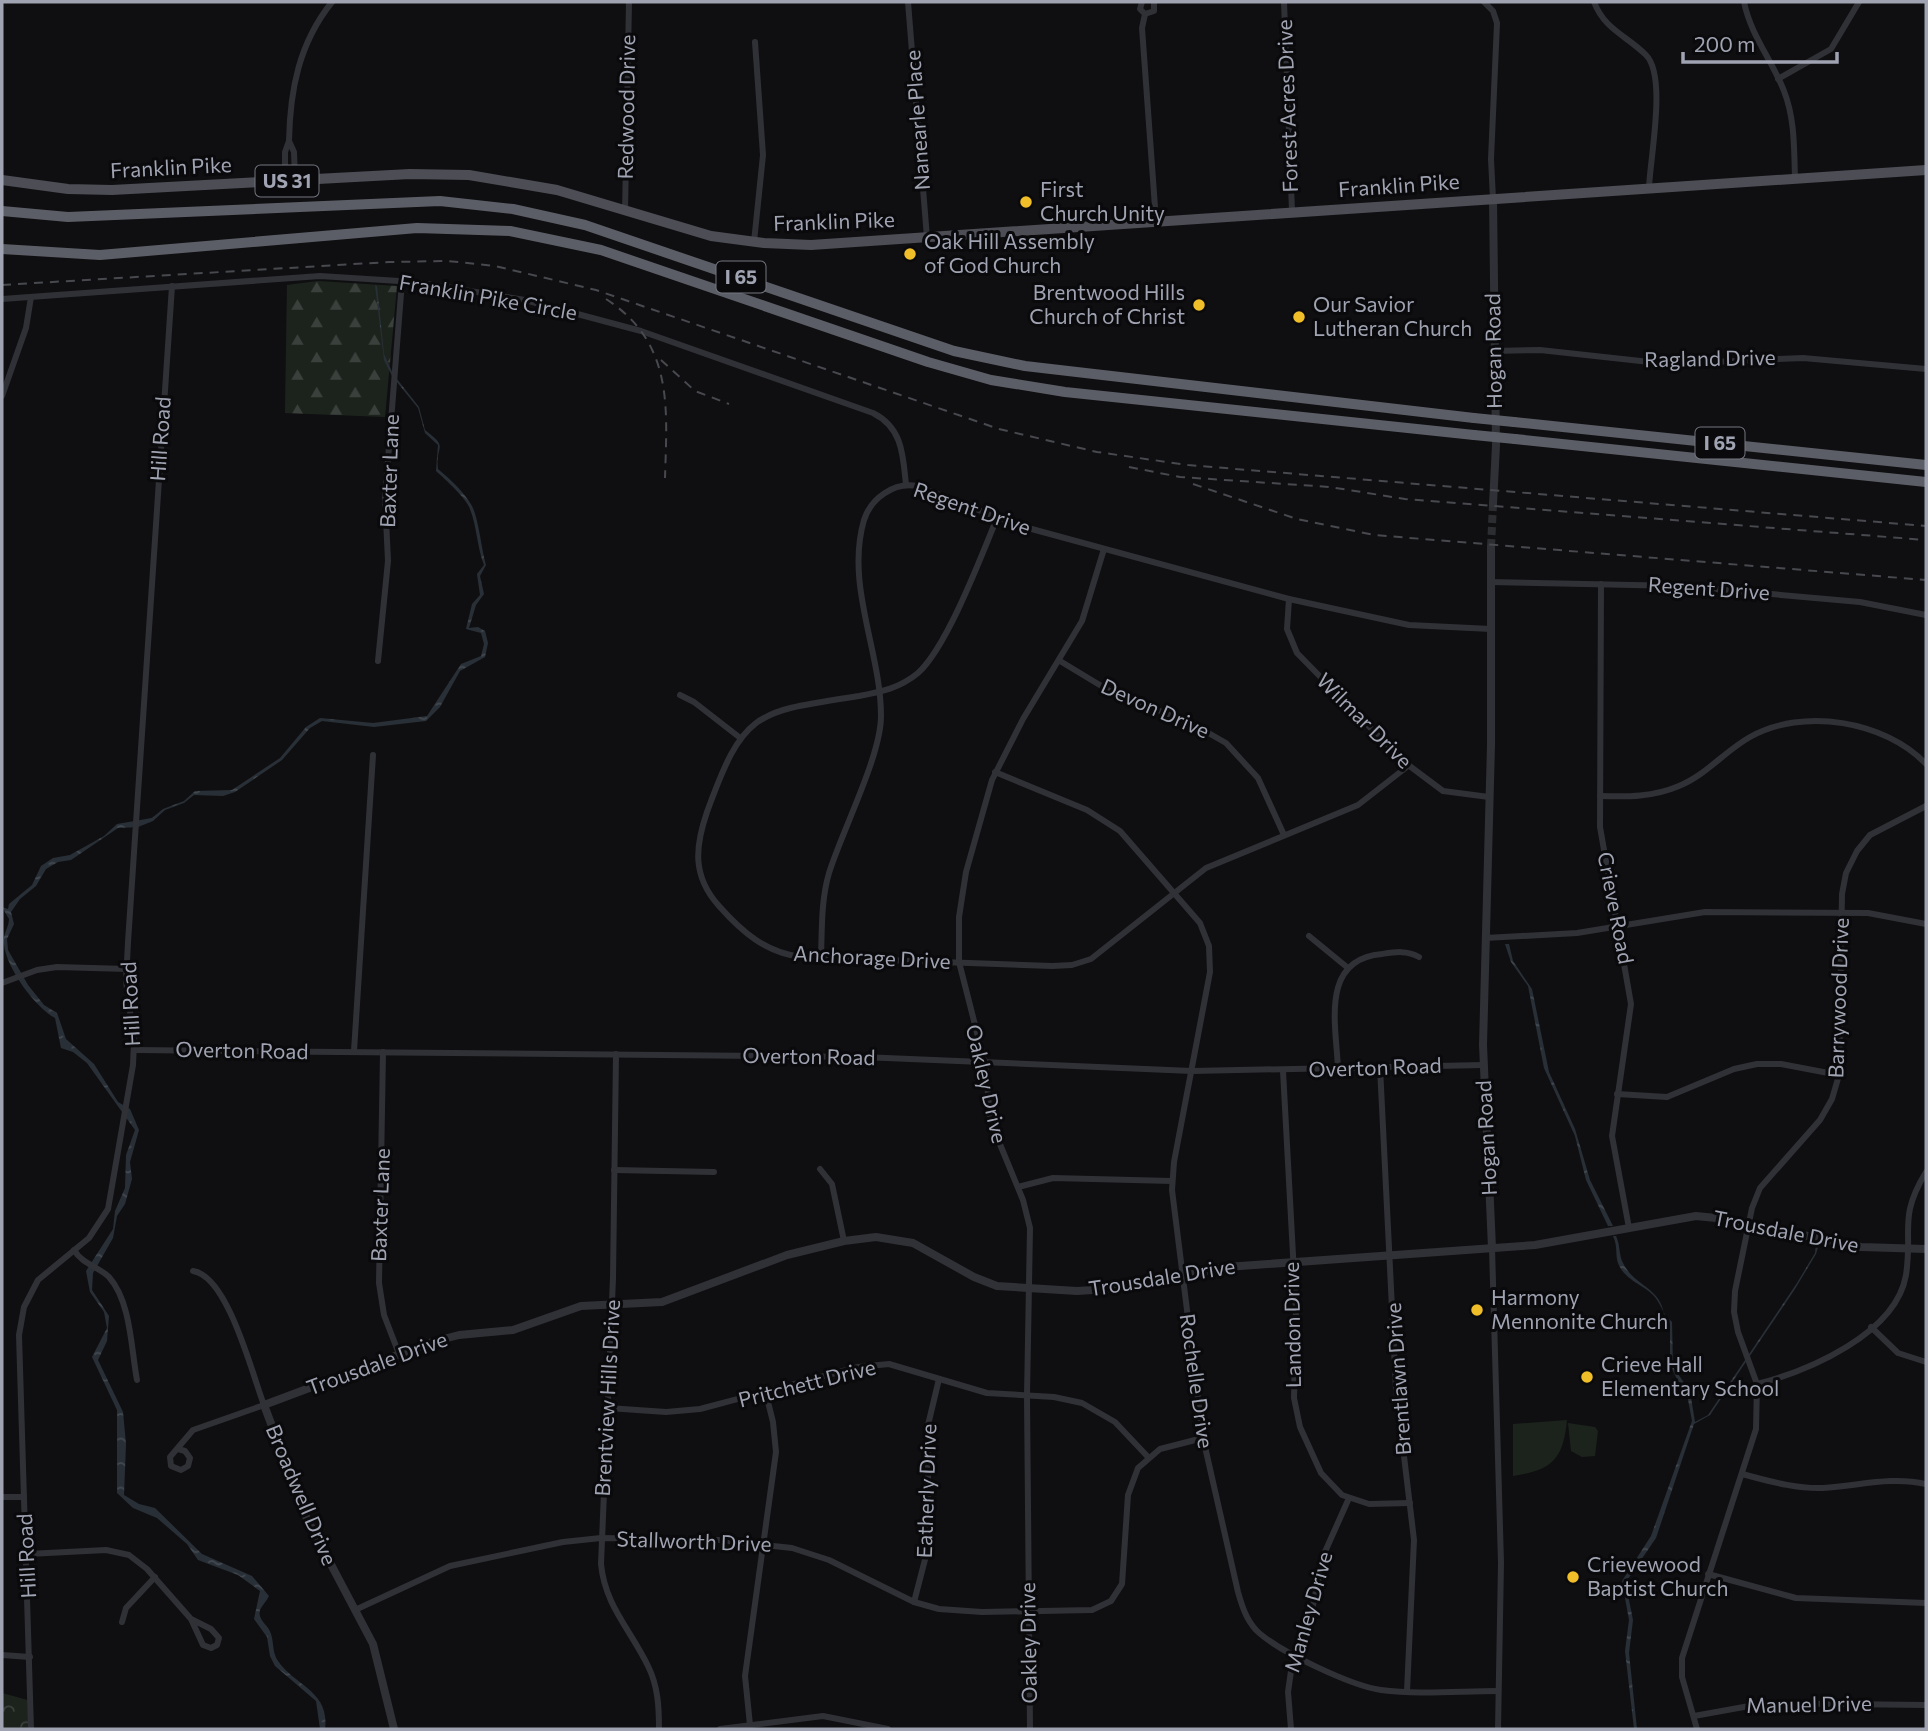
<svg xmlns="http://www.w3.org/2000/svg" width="1928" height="1731" font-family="Commissioner,sans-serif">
  <defs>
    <pattern id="forest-firs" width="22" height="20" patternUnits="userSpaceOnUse" patternTransform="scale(1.75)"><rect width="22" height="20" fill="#1c231d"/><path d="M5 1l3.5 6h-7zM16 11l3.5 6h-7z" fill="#3a403b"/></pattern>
    <pattern id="park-crowns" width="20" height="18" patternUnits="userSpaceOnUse" patternTransform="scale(1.75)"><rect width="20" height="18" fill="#1c231d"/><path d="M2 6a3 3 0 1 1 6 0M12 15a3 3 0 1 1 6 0" fill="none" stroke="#3a403b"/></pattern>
    <pattern id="water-ripples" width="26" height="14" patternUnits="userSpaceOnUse" patternTransform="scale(1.75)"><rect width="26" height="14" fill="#282f36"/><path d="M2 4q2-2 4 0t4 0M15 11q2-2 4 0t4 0" fill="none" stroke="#444a51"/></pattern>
  </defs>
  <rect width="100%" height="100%" fill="#0f0f11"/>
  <path fill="url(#forest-firs)" d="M318,281L397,286L385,417L285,413L287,285Z"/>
  <path fill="url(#park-crowns)" d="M2,1693L31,1701V1729H2Z"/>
  <g fill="#1c231d">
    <path d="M1567,1420C1563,1460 1552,1470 1513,1476V1424Z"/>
    <path d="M1568,1423L1595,1427L1598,1431L1595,1456L1582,1457L1571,1451Z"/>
  </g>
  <g fill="url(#water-ripples)">
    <path d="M375,285L377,286L384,354L393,374L419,407L425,430C450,449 435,444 438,469C450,479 464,492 472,506C479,520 481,548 486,565L480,576L484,594L476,605L469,628L478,627L485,631L488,643L485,657L460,671L440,707L426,721L374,727L322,721L310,728L282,760L235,792L223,796L194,795L184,803L165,810L153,821L138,827L118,828L71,860L58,862L46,869L36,886L20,899L11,912L14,924L7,939L8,950L28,985L44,1005L57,1013L66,1039L94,1064L118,1102L130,1109L139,1130L130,1162L132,1179L125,1204L117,1216L113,1238L93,1273L92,1290L109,1316L107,1341L98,1360L123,1412L126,1444L124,1495L139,1504L155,1508L202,1554L252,1576L269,1596C267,1601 262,1605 260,1610C257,1620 269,1625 271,1634C274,1643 272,1652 278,1661C295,1686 330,1691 325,1729H320L316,1701L275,1666L270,1656L267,1637L254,1619L260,1591L238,1575L198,1560L187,1544L157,1518L133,1508L117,1493V1410L92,1357L107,1328L104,1312L90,1292L86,1271L113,1229L115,1211L125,1188L126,1155L135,1130L87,1063L73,1052L61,1048L55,1018C35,1007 7,969 4,945C2,934 9,928 9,919L2,907L8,909L9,904L32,885L41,866L53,858L70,855L104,836L117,824L152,818L163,809L184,801L195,791L232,790L280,758L306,727L320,718L373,723L427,716L461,664L481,656L484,644L481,633L466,629L472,604L480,595L477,574L484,565C477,547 477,527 470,509C467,499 445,479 436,471L438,445L425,433L418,408L392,376L384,360Z"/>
    <path d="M1505,944H1509L1513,961L1532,989L1549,1072L1575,1129L1590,1180L1613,1226H1608L1586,1180L1575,1136L1544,1068L1528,986L1511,962Z"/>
    <path d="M1613,1236H1616C1620,1244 1619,1256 1623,1263C1634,1286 1660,1287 1664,1314L1672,1322L1673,1367L1690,1391L1695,1422L1708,1415L1797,1283L1815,1253L1816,1243L1819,1244L1816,1254L1795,1289L1710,1415L1694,1424L1656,1538L1628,1579L1626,1585L1633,1620L1629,1653L1637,1729H1634L1625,1651L1629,1620L1622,1581L1651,1536L1692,1421L1686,1389L1679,1383L1670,1365V1324C1665,1316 1663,1309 1657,1300C1649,1286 1625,1282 1618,1263C1615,1254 1618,1246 1613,1236Z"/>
  </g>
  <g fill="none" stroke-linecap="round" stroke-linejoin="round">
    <path stroke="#2c2d31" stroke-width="8" stroke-dasharray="8 4" stroke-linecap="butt" d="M1491,547L1493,504"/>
    <g stroke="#303136" stroke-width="6">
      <path d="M908,2L927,238"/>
      <path d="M1142,2L1140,9L1145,14L1142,28L1156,221"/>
      <path d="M1284,2L1292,211"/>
      <path d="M1484,2L1493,11L1497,23L1491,159L1493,199"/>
      <path d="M1594,2C1605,30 1626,35 1646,55C1667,76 1650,158 1649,188"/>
      <path d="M1744,2C1751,36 1772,60 1784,91C1795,119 1794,149 1795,178"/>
      <path d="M1145,14L1154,11V2"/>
      <path d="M1778,79L1831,49L1859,2"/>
      <path d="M289,141C290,90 299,43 332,2"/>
      <path d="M285,181V152L289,141L294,152L295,180"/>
      <path d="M625,212L629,2"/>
      <path d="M754,242L763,155L755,42"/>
      <path d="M2,299L320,276L415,282L525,300L641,331L873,413C903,428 903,456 906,485"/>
      <path d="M1493,351L1540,350L1668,364L1803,358L1926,369"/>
      <path d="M2,396L26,328L31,297"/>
      <path d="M997,518C981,557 947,647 918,673C900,688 881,692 859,696C755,712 744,710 707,812C695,847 692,876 719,906C742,932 766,953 802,957L1052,966L1072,965L1091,959L1206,868L1358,805L1408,766"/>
      <path d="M1490,582L1681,586L1860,602L1926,615"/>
      <path d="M1601,584L1600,827L1631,1004L1612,1136L1629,1228"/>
      <path d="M1289,599L1287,629L1297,653L1403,761L1443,791L1489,797"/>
      <path d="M378,661L388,561L385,498L402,281"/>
      <path d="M1060,661L1113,693L1191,723L1226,743L1258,778L1284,835"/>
      <path d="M680,695L694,702L739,737"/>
      <path d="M995,772L1087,810L1120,831L1200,923L1209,946L1210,972L1174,1162L1172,1190L1203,1438L1238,1592C1242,1606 1246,1619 1256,1630C1277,1651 1352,1686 1381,1690C1419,1695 1460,1691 1498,1691"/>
      <path d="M1600,796C1628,797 1653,797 1679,786C1706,775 1725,751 1750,737C1803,707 1885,721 1926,764"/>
      <path d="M1309,936L1348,968"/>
      <path d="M1485,938L1577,933L1705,912L1868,913L1926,924"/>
      <path d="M821,957C822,929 821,900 829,873C842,831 881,756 881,716C881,651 845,585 864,520C871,498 894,482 917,486L1017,525L1289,599L1409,625L1491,629"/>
      <path d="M2,983L37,970L57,967L127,969"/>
      <path d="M134,1050L862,1057L1192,1071L1483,1065"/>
      <path d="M354,1051L373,755"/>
      <path d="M383,1052L379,1283L384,1315L399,1354"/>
      <path d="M616,1054L613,1278L601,1564C605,1606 631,1630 648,1666C658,1686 659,1707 659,1729"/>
      <path d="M1380,1067L1396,1389L1414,1540L1407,1691"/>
      <path d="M1338,1068C1336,1025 1320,959 1382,954C1395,952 1407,950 1419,957"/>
      <path d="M1283,1071L1296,1310L1294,1398L1300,1427L1321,1473L1342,1495L1369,1504L1410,1503"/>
      <path d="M1617,1094L1667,1097L1734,1069L1757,1064H1781L1839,1075"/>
      <path d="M820,1169L832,1184L844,1241"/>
      <path d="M614,1170L714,1172"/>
      <path d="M1018,1187L1053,1178L1172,1181"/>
      <path d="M1492,1248L1501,1563L1498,1729"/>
      <path d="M74,1250C83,1265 98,1266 109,1277C131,1302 131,1348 137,1380"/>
      <path d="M1871,1327L1898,1353L1926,1362"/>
      <path d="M1757,1384C1808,1371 1896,1334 1906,1275C1913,1229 1898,1218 1926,1172"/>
      <path d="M608,1408L666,1412L700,1409L858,1367L889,1364L987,1393L1054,1397L1082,1403L1115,1422L1148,1457"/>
      <path d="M178,1449L185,1451L190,1458L188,1466L181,1470L171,1466L170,1457L193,1430L264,1405C252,1374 228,1276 193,1271"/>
      <path d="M1742,1474C1769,1481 1795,1489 1823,1488C1859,1486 1890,1476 1926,1484"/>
      <path d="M2,1497H24"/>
      <path d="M28,1554L106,1550L129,1555L147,1569L191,1619L203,1645L211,1648L217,1645L219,1638L211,1629L191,1619"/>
      <path d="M1708,1574L1796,1598L1926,1603"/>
      <path d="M914,1602L928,1548V1425L939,1379"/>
      <path d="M355,1610L450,1566L563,1542L601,1538L719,1540L792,1548L829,1560L914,1602L939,1609L982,1612L1092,1610L1111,1601L1122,1584L1128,1495L1138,1468L1160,1449L1203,1438"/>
      <path d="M122,1622L126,1608L155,1577"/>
      <path d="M2,1655L30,1657"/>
      <path d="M1694,1716L1766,1703L1926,1705"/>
      <path d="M750,1725L745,1676L776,1452L773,1422L766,1394"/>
      <path d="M31,1729L19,1335L24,1307L38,1280L89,1238L108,1209L133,1065L134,1042L126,981L128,942L172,286"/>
      <path d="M720,1729L823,1716L888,1729"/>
      <path d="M1030,1729L1027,1396L1030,1228L1023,1200L990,1120L986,1068L959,962V917L966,872L992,780L1023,719L1082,621L1104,549"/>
      <path d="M1291,1729L1288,1692L1292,1664L1310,1619L1324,1554L1349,1498"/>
      <path d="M1697,1729L1682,1677V1658L1756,1429L1757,1384L1738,1332L1734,1312L1735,1291L1752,1208L1760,1188L1820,1120L1832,1099L1839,1075L1842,894L1846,873L1857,851L1870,835L1926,806"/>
    </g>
    <g stroke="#303136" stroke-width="8">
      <path d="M1493,504L1496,445L1493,199"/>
      <path d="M1491,547V745L1483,1045L1492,1248"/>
      <path d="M394,1729L373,1644L307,1519L264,1405L432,1342L459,1335L513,1330L581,1306L662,1302L787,1255L844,1241L876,1237L913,1243L974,1277L997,1286L1077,1291L1125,1288L1226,1267L1535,1245L1696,1216L1726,1219L1861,1247L1926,1249"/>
    </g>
    <path stroke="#4c4d55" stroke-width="10" d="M2,180L68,189L112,190L410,174L469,175L557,190L711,236L764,243L811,245L1926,170"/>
    <g stroke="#5c5e67" stroke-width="10">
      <path d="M2,211L68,217L440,201L513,209L585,225L954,351L1025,366L1474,418"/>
      <path d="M2,249L100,255L417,228L510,231L601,250L928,362L991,380L1065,392L1474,435"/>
      <path d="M1514,422L1926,465"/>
      <path d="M1515,439L1926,482"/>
    </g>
    <g stroke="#47494f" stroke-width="2" stroke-dasharray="9 7" stroke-linecap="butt">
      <path d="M2,285L389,262L448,261L495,266L596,290L999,429L1097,452L1188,465L1926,526"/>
      <path d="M606,299C674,343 667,408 665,478"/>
      <path d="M661,360L695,391L729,404"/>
      <path d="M1129,467L1180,477L1330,487L1405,499L1926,540"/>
      <path d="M1193,484L1297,519L1374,535L1926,580"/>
    </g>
    <g stroke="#5c5e67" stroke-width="10">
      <path d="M1474,418L1514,422"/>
      <path d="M1474,435L1515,439"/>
    </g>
  </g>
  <g fill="#f0be28" stroke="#0a0a0c" stroke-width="2.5">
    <circle cx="1026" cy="202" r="7"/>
    <circle cx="910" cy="254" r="7"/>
    <circle cx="1199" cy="305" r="7"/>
    <circle cx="1299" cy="317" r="7"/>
    <circle cx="1477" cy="1310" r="7"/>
    <circle cx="1587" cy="1377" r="7"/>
    <circle cx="1573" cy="1577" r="7"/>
  </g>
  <g text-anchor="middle" stroke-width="6" stroke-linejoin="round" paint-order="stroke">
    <g fill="#0a0a0c" stroke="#737680" stroke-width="2">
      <rect x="255.5" y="165.5" width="63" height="31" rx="5"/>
      <rect x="716.5" y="261.5" width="49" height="31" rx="5"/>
      <rect x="1695.5" y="427.5" width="49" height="31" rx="5"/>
    </g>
    <g font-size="19" font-weight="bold" fill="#a0a4b2">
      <text x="287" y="188">US 31</text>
      <text x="741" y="284">I 65</text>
      <text x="1720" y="450">I 65</text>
    </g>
    <g font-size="21" fill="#a0a4b2" stroke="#0a0a0c">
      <text transform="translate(1288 106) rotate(-92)" y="7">Forest Acres Drive</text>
      <text transform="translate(627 107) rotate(-89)" y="7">Redwood Drive</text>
      <text transform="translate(918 120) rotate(-94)" y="7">Nanearle Place</text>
      <text transform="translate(171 168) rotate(-3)" y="7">Franklin Pike</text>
      <text transform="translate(1399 186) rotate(-4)" y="7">Franklin Pike</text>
      <text transform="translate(834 222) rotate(-2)" y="7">Franklin Pike</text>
      <text transform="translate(488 298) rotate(10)" y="7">Franklin Pike Circle</text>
      <text transform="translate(1494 351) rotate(-91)" y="7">Hogan Road</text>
      <text transform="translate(1710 359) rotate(-1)" y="7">Ragland Drive</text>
      <text transform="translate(161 439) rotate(-86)" y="7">Hill Road</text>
      <text transform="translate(390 471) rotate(-88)" y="7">Baxter Lane</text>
      <text transform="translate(972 509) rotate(19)" y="7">Regent Drive</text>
      <text transform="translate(1709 589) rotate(4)" y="7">Regent Drive</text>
      <text transform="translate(1155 709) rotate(24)" y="7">Devon Drive</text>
      <text transform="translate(1364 721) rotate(45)" y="7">Wilmar Drive</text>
      <text transform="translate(1615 908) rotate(79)" y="7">Crieve Road</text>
      <text transform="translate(872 958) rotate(3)" y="7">Anchorage Drive</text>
      <text transform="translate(1839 998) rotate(-88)" y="7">Barrywood Drive</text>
      <text transform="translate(131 1004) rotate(-93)" y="7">Hill Road</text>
      <text transform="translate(242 1051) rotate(1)" y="7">Overton Road</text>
      <text transform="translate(809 1057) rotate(1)" y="7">Overton Road</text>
      <text transform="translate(1375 1068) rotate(-2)" y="7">Overton Road</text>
      <text transform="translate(986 1084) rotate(77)" y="7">Oakley Drive</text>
      <text transform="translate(1487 1138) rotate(-93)" y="7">Hogan Road</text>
      <text transform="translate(381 1205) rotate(-88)" y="7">Baxter Lane</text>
      <text transform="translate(1786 1232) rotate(11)" y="7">Trousdale Drive</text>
      <text transform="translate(1162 1278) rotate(-9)" y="7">Trousdale Drive</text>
      <text transform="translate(1293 1325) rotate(-91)" y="7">Landon Drive</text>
      <text transform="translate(377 1364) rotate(-20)" y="7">Trousdale Drive</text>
      <text transform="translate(1399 1379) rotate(-94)" y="7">Brentlawn Drive</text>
      <text transform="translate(1196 1381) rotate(82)" y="7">Rochelle Drive</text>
      <text transform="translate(807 1384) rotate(-14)" y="7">Pritchett Drive</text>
      <text transform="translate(608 1398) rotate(-87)" y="7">Brentview Hills Drive</text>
      <text transform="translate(927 1491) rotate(-88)" y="7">Eatherly Drive</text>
      <text transform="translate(301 1495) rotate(67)" y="7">Broadwell Drive</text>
      <text transform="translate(694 1542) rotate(2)" y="7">Stallworth Drive</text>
      <text transform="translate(27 1556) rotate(-93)" y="7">Hill Road</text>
      <text transform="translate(1309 1612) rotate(-74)" y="7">Manley Drive</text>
      <text transform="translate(1029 1643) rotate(-91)" y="7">Oakley Drive</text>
      <text transform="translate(1809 1705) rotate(-1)" y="7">Manuel Drive</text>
    </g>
    <g font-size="21" fill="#a0a4b2" stroke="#0a0a0c" text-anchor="start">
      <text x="1040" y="197">First<tspan x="1040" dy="24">Church Unity</tspan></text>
      <text x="924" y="249">Oak Hill Assembly<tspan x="924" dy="24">of God Church</tspan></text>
      <text x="1185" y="300" text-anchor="end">Brentwood Hills<tspan x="1185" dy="24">Church of Christ</tspan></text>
      <text x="1313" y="312">Our Savior<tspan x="1313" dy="24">Lutheran Church</tspan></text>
      <text x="1491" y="1305">Harmony<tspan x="1491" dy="24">Mennonite Church</tspan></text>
      <text x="1601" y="1372">Crieve Hall<tspan x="1601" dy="24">Elementary School</tspan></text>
      <text x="1587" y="1572">Crievewood<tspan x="1587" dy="24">Baptist Church</tspan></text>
    </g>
  </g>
  <rect width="1928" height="1731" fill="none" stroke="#a0a4b2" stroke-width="7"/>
  <path d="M1683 52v10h154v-10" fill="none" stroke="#a0a4b2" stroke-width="3.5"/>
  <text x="1694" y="52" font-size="21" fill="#a0a4b2" stroke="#0a0a0c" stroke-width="5" paint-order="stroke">200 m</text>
</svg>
